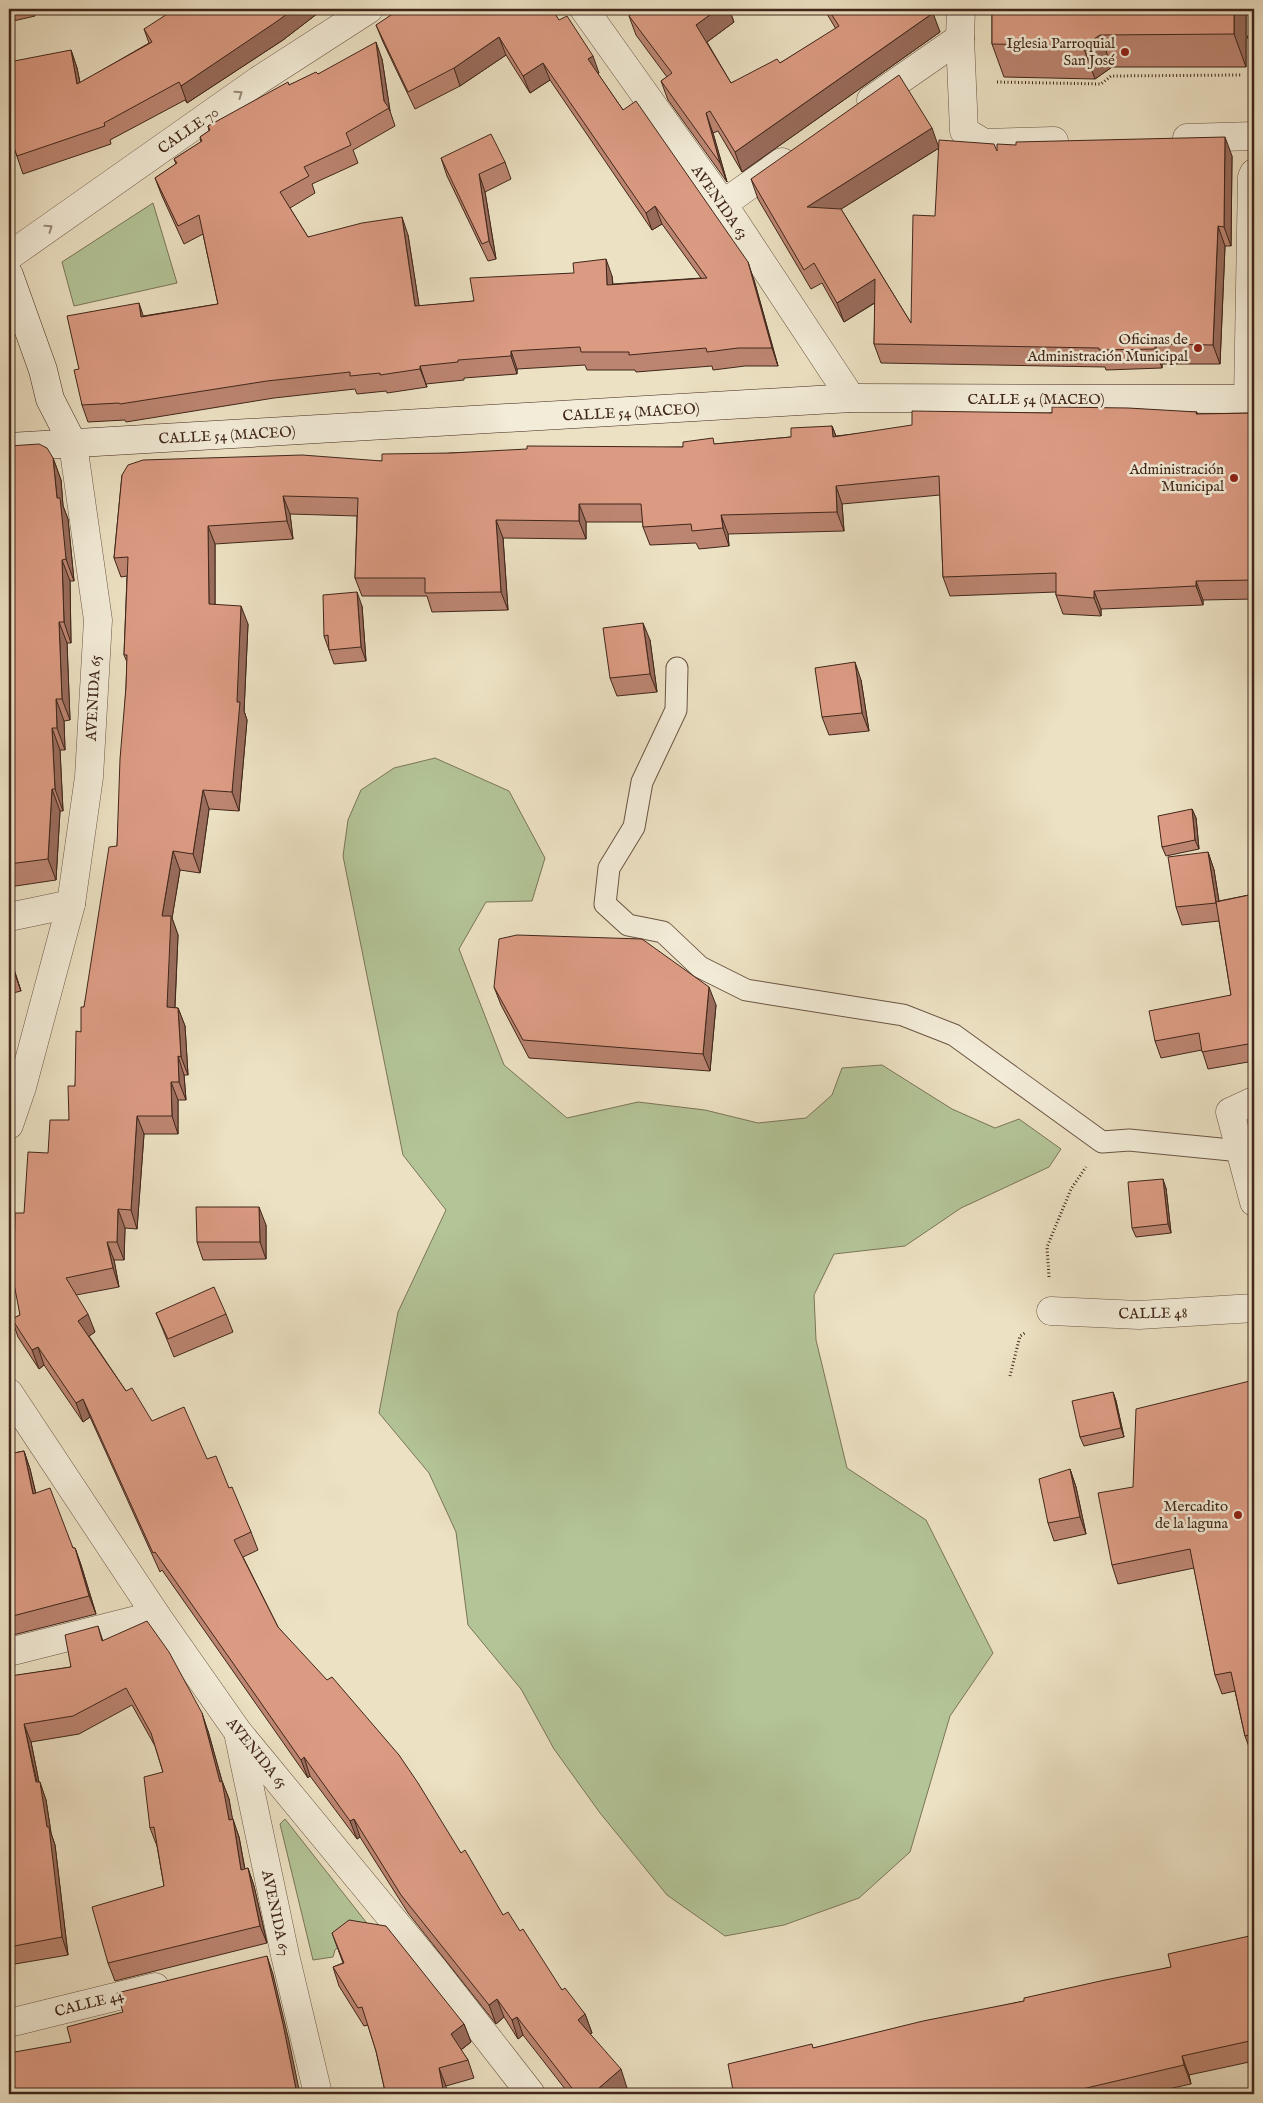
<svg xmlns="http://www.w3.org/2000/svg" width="1263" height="2103" font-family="'IM FELL English',serif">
  <rect width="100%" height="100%" fill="#ece1c3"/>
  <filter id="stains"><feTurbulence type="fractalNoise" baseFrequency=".004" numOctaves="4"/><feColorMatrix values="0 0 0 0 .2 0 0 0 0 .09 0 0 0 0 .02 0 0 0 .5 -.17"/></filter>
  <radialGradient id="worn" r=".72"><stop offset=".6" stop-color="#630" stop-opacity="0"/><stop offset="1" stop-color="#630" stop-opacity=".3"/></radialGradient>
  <g fill="#b3c497" stroke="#7a7558">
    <path d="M153,203L177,283L74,306L62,262Z"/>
    <path d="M435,758L509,791L545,858L532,901L486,902L459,949L504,1065L567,1118L638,1102L705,1110L758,1123L806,1118L832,1095L842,1068L882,1065L952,1109L995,1128L1019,1119L1061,1149L1049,1167L961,1208L905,1246L834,1254L814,1295L816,1340L847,1468L926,1520L993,1653L950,1716L910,1852L859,1898L784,1925L725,1936L667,1895L600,1813L554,1749L521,1689L468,1625L456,1532L429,1473L379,1413L398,1312L446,1210L403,1155L343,856L348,820L361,790L394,768Z"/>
    <path d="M285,1819L377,1936L355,1931L335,1950L333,1957L313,1960L280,1824Z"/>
  </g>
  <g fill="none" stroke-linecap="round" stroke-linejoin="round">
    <defs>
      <path id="lane" d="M677,668L676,710L642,782L634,827L609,868L605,904L628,925L663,932L700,967L746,990L903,1015L954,1035L1102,1142L1129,1140L1241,1151"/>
      <g id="street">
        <path d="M584,9L723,204L851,398"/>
        <path d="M961,9L960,38L964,131L984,143L1054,141"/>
        <path d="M871,100L960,38"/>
        <path d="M1187,138L1254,136"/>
        <path d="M723,204L782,162"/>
        <path d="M9,256L259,80L369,9"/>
        <path d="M1248,399L1252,177L1254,173"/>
        <path d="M9,917L71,904"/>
        <path d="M1254,1101L1230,1112L1254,1202"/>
        <path d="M9,1125L22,1087L71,904L89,777L98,620L73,444"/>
        <path d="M1051,1311L1139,1315L1254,1308"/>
        <path d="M9,1393L156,1615L238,1732L436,1972L531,2094"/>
        <path d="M9,1652L156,1615"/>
        <path d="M239,1737L285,1955L318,2094"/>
        <path d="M9,2023L155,1987"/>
      </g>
      <g id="secondary">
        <path d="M9,275L43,370L50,399L73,444"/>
        <path d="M9,447L851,398L1254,399"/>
      </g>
    </defs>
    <use href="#lane" stroke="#6b5544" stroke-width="23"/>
    <use href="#street" stroke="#6b5544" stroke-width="29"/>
    <use href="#secondary" stroke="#40261a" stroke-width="29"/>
    <g stroke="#40261a" stroke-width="3" stroke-dasharray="1 2.5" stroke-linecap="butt">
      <path d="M1247,37L1254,38"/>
      <path d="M997,82L1101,84L1111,76L1241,75"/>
      <path d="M1049,1277L1047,1247L1071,1189L1086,1167"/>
      <path d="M1010,1376L1020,1336L1025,1333"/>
    </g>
    <use href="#lane" stroke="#f3ecd8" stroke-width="21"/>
    <use href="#street" stroke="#f3ecd8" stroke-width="28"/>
    <use href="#secondary" stroke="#f3ecd8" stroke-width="28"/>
  </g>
  <g fill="#bc8571" stroke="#40261a">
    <path d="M9,9H33L35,16L9,22Z"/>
    <path d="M626,9H729L734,22L707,42L731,83L780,63L836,29L824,9H930L940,32L742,172L718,131L713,133L727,182L668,100L661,81L667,77L636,35L629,16L630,14Z"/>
    <path d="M992,9H1246V67H1112L1095,79L1004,77L992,44Z"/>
    <path d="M322,10L283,40L187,103L185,100L110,140L111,144L23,174L9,133L12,121L71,50L77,68L80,83L149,43L144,29Z"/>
    <path d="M559,20L599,73L598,74L623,110L754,280L778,366H745L713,370L712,366L636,372L635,370H587L585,365L517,369V374L464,378V380L426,384L427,387L387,393L386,391L357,394L355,389L274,398L126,422L125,420L88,422L82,405L79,369L143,316L218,304L203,234L184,244L162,196L155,178L176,164L174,159L201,142L200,137L209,131L208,126L289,85L318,74L382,59L390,111L395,126L353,150L358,163L312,184L315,193L290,208L308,237L408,235L419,306L474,301L612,276L613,284L701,278L662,224L652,230L550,80L530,93L506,55L460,86L415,109L383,42L376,25Z"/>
    <path d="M939,148L841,209L911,323L935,216L997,151L1232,156L1231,246H1225L1220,364H1162V368L1106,370L1105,367L881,363L874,344L875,303L844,322L822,283L811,289L758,199L751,179Z"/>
    <path d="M441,158L505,162L511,179L485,192L496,259L488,261L447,176Z"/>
    <path d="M1197,412V414L1254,413V599L1203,600V605L1101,609V616L1063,614L1056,595V592L950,596L943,577L940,495L842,504L844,531L728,534L729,546L699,549L696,543L650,545L643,527V522H586V539L503,538L508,610L432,612L427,596H362L355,578L357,516L290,514L293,539L215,544V604L248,624L244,711L247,720L239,811L209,809L200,873L180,870L172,918L178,935L175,1008H178L185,1026L188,1075H184L186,1100H178V1134H144L137,1229L125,1228L124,1260H114L119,1287L76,1295L95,1332L89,1336L126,1391L152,1421L207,1459L229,1488L251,1532L258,1550L243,1557L278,1627L461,1853L503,1915L562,1990L585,2014L592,2033L590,2034L627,2088L620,2094H569L523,2035L518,2039L504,2017L496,2024L408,1913L360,1837L357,1839L310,1776L308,1778L162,1570L160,1572L90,1417L83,1422L44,1365L39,1369L18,1337L12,1319L20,1315L14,1262L24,1213L48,1153L69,1120L75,1086L84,1007L117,846L126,687L127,662L124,655L127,576L121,577L114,558L122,475L382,461L451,453L683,447L791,437L832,426L836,436L1052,413Z"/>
    <path d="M9,446L53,458L61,480L63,506L68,519L74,581H70L71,643H67L70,720L64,721L65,750H60L63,811H60L56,880L9,887Z"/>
    <path d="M362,606L366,661L334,664L324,636Z"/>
    <path d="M650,640L657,692L617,696L610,678Z"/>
    <path d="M861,680L869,731L829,735L822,717Z"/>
    <path d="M1192,809L1196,818L1199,849L1166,856L1162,847Z"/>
    <path d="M1208,852L1214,870L1219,901L1254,894V1061L1208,1069L1202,1050L1161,1058L1155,1041L1231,995L1219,921L1182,925L1176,907Z"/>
    <path d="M9,954L21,991L9,994Z"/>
    <path d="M494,987L716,1005L710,1071L529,1058L501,1005Z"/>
    <path d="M1166,1188L1171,1233L1136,1237L1132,1228Z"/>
    <path d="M266,1225V1259L203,1260L197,1242Z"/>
    <path d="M156,1313L226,1314L233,1332L174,1357L163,1330Z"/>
    <path d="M1254,1380V1754L1252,1755L1245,1736L1235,1691L1222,1694L1215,1675L1194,1568L1118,1584L1112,1565L1133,1487Z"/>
    <path d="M1113,1392L1116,1401L1124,1437L1084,1446L1080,1437Z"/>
    <path d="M24,1451L30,1469L36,1494L73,1548H75L81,1565L96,1614L9,1636V1454Z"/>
    <path d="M1070,1469L1076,1487L1086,1534L1054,1541L1048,1523Z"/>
    <path d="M98,1626L103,1641L208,1731L222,1781L229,1799L232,1819L239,1837L245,1869L248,1868L254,1886L267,1943L115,1981L108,1963L164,1886L157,1846L150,1828L163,1772L155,1746L132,1705L79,1734L31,1742L39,1782L46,1800L51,1833L55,1845L68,1955L9,1965V1661L13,1676L71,1667Z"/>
    <path d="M332,1933L464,2024L471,2042L461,2050L468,2060L474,2078L446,2086L385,2091L376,2051L368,2025L364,2026L339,1986L333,1967L343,1963Z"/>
    <path d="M1254,1935V2061L1189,2075L1191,2084L1146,2094H709L733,2090L814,2048L1024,2001L1171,1967Z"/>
  </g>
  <g fill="#996c5c" stroke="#40261a">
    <path d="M294,9H321L322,10L283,40L187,103L181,86Z"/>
    <path d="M718,9H729L734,22L703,45L696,25Z"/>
    <path d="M1234,9H1246V67L1234,34Z"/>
    <path d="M933,13L940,32L742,172L735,152Z"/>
    <path d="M1100,35L1112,67L1095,79L1083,46Z"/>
    <path d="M499,37L506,55L460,86L454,68Z"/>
    <path d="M376,42L382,59L390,111L384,101Z"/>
    <path d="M71,50L77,68L84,102L77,84Z"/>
    <path d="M593,56L599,73L594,76L588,59Z"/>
    <path d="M543,63L550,80L530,93L523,76Z"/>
    <path d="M706,113L713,133L727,182L720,163Z"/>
    <path d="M932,128L939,148L814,226L807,207Z"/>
    <path d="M1225,137L1232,156L1231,246L1224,227Z"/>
    <path d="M479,174L485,192L496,259L489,241Z"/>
    <path d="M655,206L662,224L652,230L646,213Z"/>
    <path d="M402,217L408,235L422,324L415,306Z"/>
    <path d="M1218,226L1225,246L1220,364L1213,345Z"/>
    <path d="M606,259L612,276L614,302L607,285Z"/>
    <path d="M748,262L754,280L778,366L772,348Z"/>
    <path d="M875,279L882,298L844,322L837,303Z"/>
    <path d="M139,303L145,321L141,317Z"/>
    <path d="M1155,344L1162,364V368L1155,349Z"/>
    <path d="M511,351L517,369V374L511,356Z"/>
    <path d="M420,366L427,387L420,369Z"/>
    <path d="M832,426L839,444L833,437Z"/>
    <path d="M53,458L61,480L63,506L68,519L74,581L66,559L57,498Z"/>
    <path d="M836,486L842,504L844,531L837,512Z"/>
    <path d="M283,496L290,514L293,539L287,521Z"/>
    <path d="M579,504L586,522V539L579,521Z"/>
    <path d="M721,515L728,534L729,546L723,528Z"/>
    <path d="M496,520L503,538L508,610L501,592Z"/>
    <path d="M208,526L215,544V622L209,604Z"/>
    <path d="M62,560L70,581L71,643L64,622Z"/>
    <path d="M1196,581L1203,600V605L1196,586Z"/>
    <path d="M1094,591L1101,609V616L1094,598Z"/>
    <path d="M357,592L362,606L366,661L361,647Z"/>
    <path d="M241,606L248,624L244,711L247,720L239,811L232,792Z"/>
    <path d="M59,622L67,643L70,720L62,699Z"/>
    <path d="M643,623L650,640L657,692L650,674Z"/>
    <path d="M855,662L861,680L869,731L862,713Z"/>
    <path d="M56,699L64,721L65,750L57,728Z"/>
    <path d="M52,728L60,750L63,811L55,789Z"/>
    <path d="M52,789L60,811L56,880L48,859Z"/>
    <path d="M203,790L209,809L200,873L193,854Z"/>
    <path d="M1192,809L1196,818L1199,849L1195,840Z"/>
    <path d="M173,851L180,870L172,918L178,935L174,1026L167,1007L162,916Z"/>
    <path d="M1208,852L1214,870L1222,921L1216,903Z"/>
    <path d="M9,954L21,991L15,974Z"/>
    <path d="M709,987L716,1005L710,1071L703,1054Z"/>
    <path d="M178,1008L185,1026L188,1075L181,1057Z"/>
    <path d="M178,1056L184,1075L186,1100L179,1082Z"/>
    <path d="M171,1082L178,1100V1134L172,1116Z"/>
    <path d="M137,1116L144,1134L137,1229L131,1210Z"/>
    <path d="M1163,1179L1166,1188L1171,1233L1168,1224Z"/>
    <path d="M259,1207L266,1225V1259L260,1242Z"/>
    <path d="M118,1209L125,1228L124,1260L117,1242Z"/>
    <path d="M107,1242L114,1260L119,1287L113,1268Z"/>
    <path d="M88,1314L95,1332L85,1339L78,1321Z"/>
    <path d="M38,1347L44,1365L39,1369L32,1350Z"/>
    <path d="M1113,1392L1116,1401L1124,1437L1121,1428Z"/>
    <path d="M83,1399L90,1417L83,1422L76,1403Z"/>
    <path d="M24,1451L30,1469L40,1512L33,1494Z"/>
    <path d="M1070,1469L1076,1487L1086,1534L1080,1517Z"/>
    <path d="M75,1548L81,1565L96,1614L89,1596Z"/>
    <path d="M9,1661L11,1667L17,1694L10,1676L9,1668Z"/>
    <path d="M202,1713L208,1731L223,1785L222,1781L229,1799L236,1838L229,1820Z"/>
    <path d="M24,1724L31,1742L41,1793L40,1782L46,1800L51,1833L55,1845L68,1955L62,1937L47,1827Z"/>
    <path d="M304,1757L310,1776L308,1778L301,1760Z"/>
    <path d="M233,1819L239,1837L248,1887L241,1870Z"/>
    <path d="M354,1819L360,1837L357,1839L350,1821Z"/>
    <path d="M248,1868L254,1886L267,1943L260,1926Z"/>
    <path d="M267,1956L273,1974L289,2041L300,2094H297Z"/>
    <path d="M497,1999L504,2017L496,2024L489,2005Z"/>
    <path d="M585,2014L592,2033L584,2038L578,2020Z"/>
    <path d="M517,2017L523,2035L518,2039L512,2020Z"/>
    <path d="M464,2024L471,2042L458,2052L451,2034Z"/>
    <path d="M1182,2056L1189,2075L1191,2084L1184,2065Z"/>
    <path d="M439,2068L446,2086L447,2094H444Z"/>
    <path d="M621,2069L627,2088L620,2094H592Z"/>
  </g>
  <g fill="#db9b83" stroke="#40261a">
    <path d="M175,9H294L276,22L181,86L179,82L104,123L105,126L17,156L9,133V122L12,121L9,106V62L71,50L77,84L152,42L144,29Z"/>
    <path d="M400,9H552L559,20L567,16L593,56L588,59L623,110L636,101L748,262L772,348H738L707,352L706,348L629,355V352H581L580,347L511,351V356L458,360V362L420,366V369L380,375V373L350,376V372L267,381L120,404L119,403L82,405L74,370L79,369L67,316L139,303L141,317L218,304L199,215L178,226L155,178L177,163L174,159L202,141L200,137L210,130L208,126L288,82L289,85L316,72L318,74L376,42L384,101L389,108L346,133L351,145L304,167L309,176L280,192L308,237L362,223L402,217L415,306L474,301L470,278L574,273L573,263L606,259L607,285L707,278L655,206L646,213L543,63L523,76L499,37L454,68L408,92L376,25Z"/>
    <path d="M633,9H718L696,25L731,83L777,59L780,63L839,26L828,9H930L933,13L735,152L710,111L706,113L720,163L661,81L672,73L629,16L635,11Z"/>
    <path d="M992,9H1234V34L1100,35L1083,46L992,44Z"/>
    <path d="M899,75L932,128L807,207L841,209L911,323L913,215L935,216L939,140L994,144L997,151V144L1016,145V142L1225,137L1224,227L1218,226L1213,345L1155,344V349L1099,350V348L874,344L875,279L837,303L814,263L804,270L751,179Z"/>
    <path d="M491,134L505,162L479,174L489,241L482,244L441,158Z"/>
    <path d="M1052,407L1128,408L1197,412L1196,414L1254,413V580L1196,581V586L1094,591V598L1056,595V573L943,577L939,476L836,486L837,512L721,515L723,528L692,531L691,524L643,527L641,504H579V521L496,520L501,592L425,593V578H355L358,498L283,496L287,521L208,526L209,604L241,606L237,702H240L232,792L203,790L193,854L173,851L162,916H171L167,1007L178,1008L181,1057L178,1056L179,1082H171L172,1116H137L131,1210L118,1209L117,1242H107L113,1268L66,1278L88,1314L78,1321L126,1391L132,1388L152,1421L184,1407L207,1459L216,1456L229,1488L232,1487L251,1532L234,1540L278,1627L327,1680L332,1677L399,1755L418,1783L461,1853L465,1850L503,1915L508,1912L520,1931L523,1929L562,1990L565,1988L585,2014L578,2020L621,2069L592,2094H569L575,2092L517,2017L512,2020L497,1999L489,2005L401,1895L354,1819L350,1821L304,1757L301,1760L155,1552L153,1553L83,1399L76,1403L38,1347L32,1350L12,1319L20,1315L10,1263L14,1262L15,1213H24L28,1152L48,1153L50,1120H69L68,1086H75L76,1031L81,1032V1007H84L109,847L117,846L120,759L126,687L127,655H124L128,557L114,558L122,475L128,465L143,460L302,455L382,461V454L451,453L527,449V446L683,447V442L713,438L714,444L791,437V428L832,426L833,437L912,425V411L1052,413Z"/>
    <path d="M39,444L47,448L53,458L57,498H60L61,507L66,559L62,560L64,622H59L62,699H56L57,728H52L55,789H52L48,859L9,864V446Z"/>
    <path d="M357,592L361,647L329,650L328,635L324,636L323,595Z"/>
    <path d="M643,623L650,674L610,678L603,628Z"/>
    <path d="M855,662L862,713L822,717L815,668Z"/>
    <path d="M1192,809L1195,840L1162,847L1158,816Z"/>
    <path d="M1208,852L1216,903L1176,907L1168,857Z"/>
    <path d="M1254,894V1043L1202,1052L1199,1033L1155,1041L1149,1011L1231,995L1216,902Z"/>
    <path d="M517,935L642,939L709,987L703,1054L523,1040L494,987L499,939Z"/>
    <path d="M9,956L15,974L9,975Z"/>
    <path d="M1163,1179L1168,1224L1132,1228L1128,1182Z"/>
    <path d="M196,1207H259L260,1242H197Z"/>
    <path d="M214,1287L226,1314L168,1339L156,1313Z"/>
    <path d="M1254,1380V1734L1245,1736L1231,1672L1215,1675L1190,1549L1112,1565L1098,1493L1133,1487L1136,1409Z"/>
    <path d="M1113,1392L1121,1428L1080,1437L1072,1401Z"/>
    <path d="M24,1451L33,1494L50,1488L73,1548H75L89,1596L9,1617V1454Z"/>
    <path d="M1070,1469L1080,1517L1048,1523L1039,1479Z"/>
    <path d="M147,1621L169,1652L202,1713L220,1782L222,1781L229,1820L233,1819L241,1870L248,1868L260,1926L108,1963L92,1907L164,1886L154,1827L150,1828L144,1777L163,1772L151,1733L126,1688L73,1716L24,1724L36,1782H40L47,1827H49L62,1937L9,1947V1668L10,1676L71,1667L65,1635L98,1626L102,1641Z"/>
    <path d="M349,1920L386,1926L464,2024L451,2034L468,2060L439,2068L444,2094H364L385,2091L376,2051L362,2007L358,2008L333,1967L344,1963L332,1933Z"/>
    <path d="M1254,1935V2040L1182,2056L1184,2065L1061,2094H709L733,2090L728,2064L812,2044L813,2048L923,2021L1024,2001V1998L1105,1980L1171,1967L1168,1954Z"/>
    <path d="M267,1956L283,2024L297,2094H9V2053L71,2042L67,2027L123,2012L117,1993Z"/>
  </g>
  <defs><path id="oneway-chevron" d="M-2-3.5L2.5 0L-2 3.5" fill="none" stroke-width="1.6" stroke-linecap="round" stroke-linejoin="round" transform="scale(1.25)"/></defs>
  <g stroke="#9a8979">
    <use href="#oneway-chevron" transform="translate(239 94) rotate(-35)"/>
    <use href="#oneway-chevron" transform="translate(49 228) rotate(-35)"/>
  </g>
  <g fill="#8f2418" stroke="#f3ecd8" stroke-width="2">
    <circle cx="1125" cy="52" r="5"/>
    <circle cx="1198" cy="348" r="5"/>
    <circle cx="1234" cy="478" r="5"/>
    <circle cx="1238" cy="1515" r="5"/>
  </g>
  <g text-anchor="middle" stroke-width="5" stroke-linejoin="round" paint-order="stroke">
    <g font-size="15" fill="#40261a" stroke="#f3ecd8" text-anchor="end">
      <text x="1115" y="48">Iglesia Parroquial<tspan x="1115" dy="17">San José</tspan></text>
      <text x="1188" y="344">Oficinas de<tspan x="1188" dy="17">Administración Municipal</tspan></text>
      <text x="1224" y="474">Administración<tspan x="1224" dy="17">Municipal</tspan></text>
      <text x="1228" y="1511">Mercadito<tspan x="1228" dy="17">de la laguna</tspan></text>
    </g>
    <g font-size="15" fill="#40261a" stroke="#f3ecd8">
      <text transform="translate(188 130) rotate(-35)" y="5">CALLE 70</text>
      <text transform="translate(720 202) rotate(55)" y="5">AVENIDA 63</text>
      <text x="1036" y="404">CALLE 54 (MACEO)</text>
      <text transform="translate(631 412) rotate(-3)" y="5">CALLE 54 (MACEO)</text>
      <text transform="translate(227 435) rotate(-3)" y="5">CALLE 54 (MACEO)</text>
      <text transform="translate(93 698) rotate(-87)" y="5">AVENIDA 65</text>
      <text transform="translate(1153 1313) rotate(-1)" y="5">CALLE 48</text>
      <text transform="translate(257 1753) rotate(51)" y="5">AVENIDA 65</text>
      <text transform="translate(276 1913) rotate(78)" y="5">AVENIDA 67</text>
      <text transform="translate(89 2003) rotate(-14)" y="5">CALLE 44</text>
    </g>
  </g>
  <rect width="1263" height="2103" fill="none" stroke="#ece1c3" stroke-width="30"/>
  <rect x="10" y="10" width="1243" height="2083" fill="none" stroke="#40261a" stroke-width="2.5"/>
  <rect x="15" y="15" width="1233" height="2073" fill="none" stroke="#40261a"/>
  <rect width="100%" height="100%" filter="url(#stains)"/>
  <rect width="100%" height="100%" fill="url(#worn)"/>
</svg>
